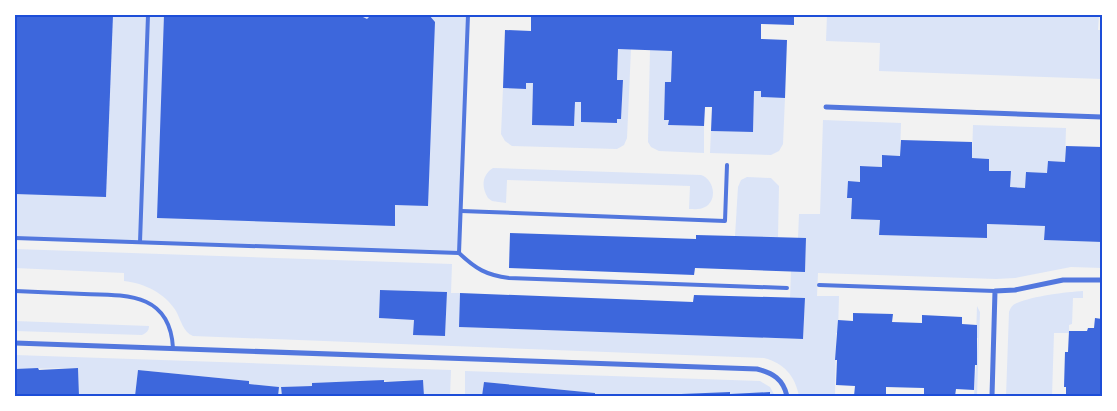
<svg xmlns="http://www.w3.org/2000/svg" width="1117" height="411" font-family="Signika,sans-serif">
  <rect width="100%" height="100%" fill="#f2f2f2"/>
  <g fill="#dbe4f7" fill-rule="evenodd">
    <path d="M15,15H468L459,253L15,238Z"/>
    <path d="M827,15H1099L1098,30H1102V79L879,71L880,43L826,41Z"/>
    <path d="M618,49H631L627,138L624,145L617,149L512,146L505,141L501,134L503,88L526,89V83H533L532,125L574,126L575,102H581V122L617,123V119L621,118L623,81L617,80Z"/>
    <path d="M650,50L672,51L671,82H665L664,120H669V125L704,126V153L659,151L651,147L648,142Z"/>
    <path d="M754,91H761L762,97L785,98L783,144L779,151L771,155L710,153L711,131L753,132Z"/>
    <path d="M823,120L901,123L900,156L882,155V167L861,166L860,182H848L847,198H852L851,219L880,220L879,235L986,238L987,224L1045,226L1044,240L1102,242V268L1071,267L1015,278L996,279L818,273L817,296H839L838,333H836L835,396H799C795,376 784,363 764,358L193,336C183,332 181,320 176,311C165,293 144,283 124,281V273L15,268V249L452,264L451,293H460L459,327L803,339L805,299L790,298L791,271H805L806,239L798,238L799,214H820ZM380,290L447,292L445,336L414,335V320L379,318Z"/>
    <path d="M973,125L1066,128L1065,162L1048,161L1047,173L1026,172L1025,188L1010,187V172L989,171V159L972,158Z"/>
    <path d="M493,168L701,175C714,179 718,200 705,207C700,210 694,209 689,209L690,186L507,180L506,203L492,201L488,198C481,187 482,175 493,168Z"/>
    <path d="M747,177L771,178L779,186L778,237L735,236L738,187L741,180Z"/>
    <path d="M1083,291V298H1073L1072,324L1069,325V333H1054L1052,396H1006L1009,312C1011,307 1012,305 1017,303C1033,296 1066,292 1083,291Z"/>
    <path d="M977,306L980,312L977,396H974L978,338H976Z"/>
    <path d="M15,321L149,326C149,331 146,333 142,335L15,331Z"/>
    <path d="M15,355L451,370L450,396H424L423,380L312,383V386L281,387L282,396H278V387L249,384V381L138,370L135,396H79L78,368L15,369Z"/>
    <path d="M465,371L760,381L770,387L775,396L730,394V392L658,396H595V393L484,382L482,396H465Z"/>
  </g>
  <g fill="#3d67dc">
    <path d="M15,15H113L106,197L15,194Z"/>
    <path d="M164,15H359L367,19L371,15H429L435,22L428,206L395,205V226L157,218Z"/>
    <path d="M531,15H794V25L761,24V39L787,40L785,98L761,97V91H754L753,132L711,131L712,107H705L704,126L668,125L669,120H664L665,82H671L672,51L618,49L617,80H623L621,119H617V123L581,122V102H575L574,126L532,125L533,83H526V89L503,88L505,30L531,31Z"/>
    <path d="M901,140L972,142V158L989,159V171H1011L1010,187L1025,188L1026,172L1047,173L1048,161L1065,162L1066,146L1102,147V242L1044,240L1045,226L987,224V238L879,235L880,220L851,219L852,198H847L848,181L860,182V166L882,167V155L900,156Z"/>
    <path d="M510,233L696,239V235L806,238L805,272L695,268L694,275L509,268Z"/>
    <path d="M380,290L447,292L445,336L413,335L414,320L379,318Z"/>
    <path d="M460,293L693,302L694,295L805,298L803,339L459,327Z"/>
    <path d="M853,313L893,314L892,322L922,323V315L962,317V324L977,325V365H975L974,390L956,389L955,396H924V388L886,387V396H854L855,386L836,385L837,360H835L838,320L853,321Z"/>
    <path d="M1095,318L1102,319V396H1066V387H1064L1065,352H1068L1069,331H1087L1088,328H1094Z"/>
    <path d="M38,368L39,370L78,368L79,396H15V369Z"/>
    <path d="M138,370L249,381V384L279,387L278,396H135Z"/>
    <path d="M384,380V382L423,380L424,396H282L281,387L312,386V383Z"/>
    <path d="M484,382L595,393V396H482Z"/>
    <path d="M730,392V394L770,392V396H681V394Z"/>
  </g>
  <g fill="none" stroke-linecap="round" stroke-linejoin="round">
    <g stroke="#5277de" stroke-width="4">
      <path d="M461,211L725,221L727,165"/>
      <path d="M15,238L459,253L468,15"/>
      <path d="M140,242L148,15"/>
      <path d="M459,253C476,269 486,275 509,278L787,288"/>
      <path d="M819,285L995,291"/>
      <path d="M15,291C38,292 61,293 84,294C127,295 170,293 173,348"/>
    </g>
    <g stroke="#5277de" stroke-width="5">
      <path d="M826,107L1102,117"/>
      <path d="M15,343L757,369C773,373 783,379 787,396"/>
      <path d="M992,396L995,291L1015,290L1063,280H1102"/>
    </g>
  </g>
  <rect width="1117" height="411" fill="none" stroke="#ffffff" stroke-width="32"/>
  <rect x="16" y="16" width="1085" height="379" fill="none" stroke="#1d4ed8" stroke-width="2"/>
</svg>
